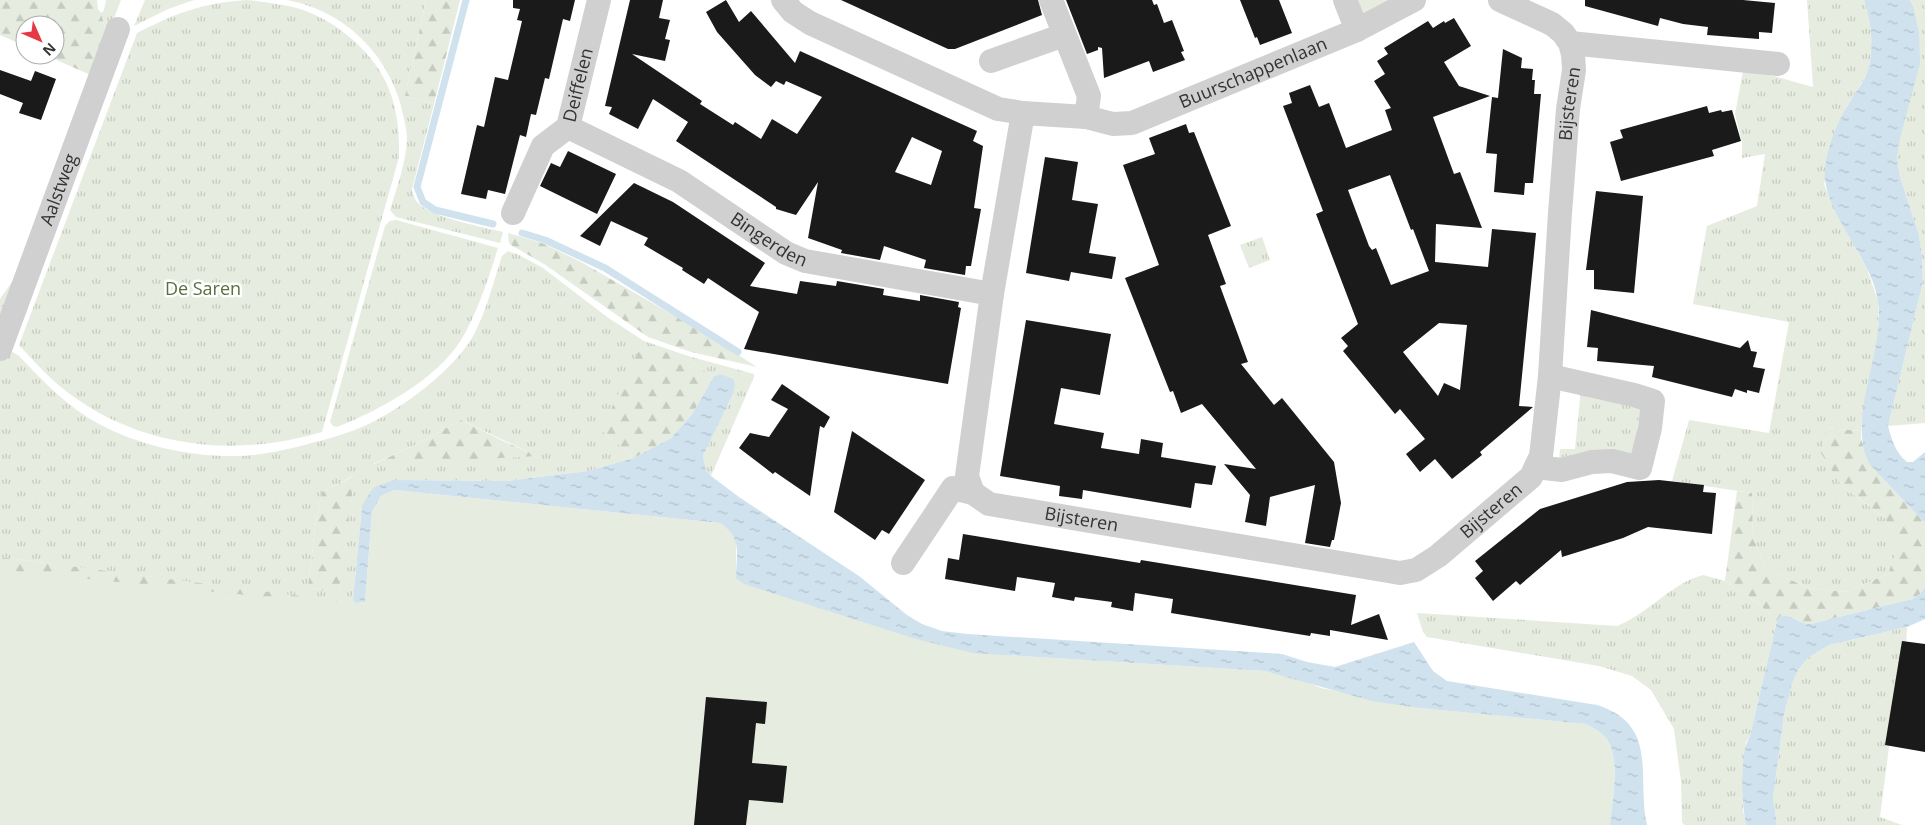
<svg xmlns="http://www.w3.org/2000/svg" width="1925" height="825" font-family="'Open Sans',sans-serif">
  <defs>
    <pattern id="grass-tufts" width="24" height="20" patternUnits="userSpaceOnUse" patternTransform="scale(1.25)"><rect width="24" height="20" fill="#e6ecdf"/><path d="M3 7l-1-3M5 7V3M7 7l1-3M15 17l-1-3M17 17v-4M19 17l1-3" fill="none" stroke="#c6cbc0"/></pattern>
    <pattern id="forest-firs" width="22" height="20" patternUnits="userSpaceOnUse" patternTransform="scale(1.25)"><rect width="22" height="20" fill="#e6ecdf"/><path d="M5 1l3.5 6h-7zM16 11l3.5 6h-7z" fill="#c6cbc0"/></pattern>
    <pattern id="water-ripples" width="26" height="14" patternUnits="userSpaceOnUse" patternTransform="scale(1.25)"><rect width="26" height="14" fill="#cfe2ee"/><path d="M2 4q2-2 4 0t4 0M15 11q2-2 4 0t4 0" fill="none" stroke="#b2c2cd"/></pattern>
  </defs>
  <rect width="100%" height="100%" fill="#fff"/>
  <g fill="url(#grass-tufts)" fill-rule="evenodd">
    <path d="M106,0H121L107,36L101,13L104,10Z"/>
    <path d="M145,0H194L168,9L134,26Z"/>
    <path d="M247,0C265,2 282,4 300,9C319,15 337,26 353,40C390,73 400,108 399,157L322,432C238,457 147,449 74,397C54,383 36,364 19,345L137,33C177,13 201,3 247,0Z"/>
    <path d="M287,0H426L405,96L434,104L412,189C413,194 414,199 418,203C430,217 483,227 503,232L500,243L396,217L390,210C397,187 406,163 407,139C407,128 403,116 401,106C386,51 342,10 287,0Z"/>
    <path d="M1349,0H1399L1357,18Z"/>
    <path d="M1807,0H1864L1870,19L1872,46L1868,72L1846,108L1824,184L1830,199L1867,269L1878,301L1879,335L1862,419L1861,431L1826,428L1841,485L1885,518L1899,545L1888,574L1846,592L1808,588L1765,568L1753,537L1752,493L1672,481L1689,420L1769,433L1789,322L1693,304L1707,226L1757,206L1765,154L1742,158V142L1735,114L1743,71L1774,76L1813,87Z"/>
    <path d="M1910,0H1925V423L1888,426L1923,282L1922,256L1919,235L1900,177L1897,158L1913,6Z"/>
    <path d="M396,220L498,248C489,277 477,314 461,340C437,379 378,411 337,427L333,426L330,422L385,226L390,221Z"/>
    <path d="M1262,237L1270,260L1249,268L1240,245Z"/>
    <path d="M508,251L519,255L543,268L607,317L644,341L688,356L754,374V377L711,476L706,470L703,456L733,394V380L720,374L714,376L687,360L601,430L634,458L588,471L505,481L394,480L362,506L353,600L355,603L736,578L1610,825L378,745L0,825V570L348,603L0,557V361L3,352L11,351L19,356C44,382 67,407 99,424C140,446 191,457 237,456C257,456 278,451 297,447C319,441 341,436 362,427C397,412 443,378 466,347C483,325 493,283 502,256ZM461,420L537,456L373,464L413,446ZM353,476L339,590L326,591L308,587L316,521L322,492Z"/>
    <path d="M23,266L0,328V299Z"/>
    <path d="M1581,389L1641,405L1633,455L1559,460L1560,449H1575Z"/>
    <path d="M1703,575L1725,581L1758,603L1777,621L1750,736L1746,742L1743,810L1746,825H1684L1682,822L1681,781L1674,729L1651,690L1632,676L1599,666L1427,637L1423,632L1417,613L1617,626C1648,614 1670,584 1703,575Z"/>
    <path d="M1907,627L1906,646L1889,747L1880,817L1902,825H1777L1773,798L1784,715L1792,684L1798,670L1808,658L1829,645Z"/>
  </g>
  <g fill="url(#forest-firs)">
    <path d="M0,0H97L98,9L101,13L107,36L93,76L45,55H55V25H25V46L0,35Z"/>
    <path d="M426,0H460L434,104L405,96Z"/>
    <path d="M508,233L542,243L581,262L701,331L757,367L691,352L648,337L544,264L511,245L509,243Z"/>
    <path d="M642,344L687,360L714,376L693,413L671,438L634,458L601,430Z"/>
    <path d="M461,420L503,441L538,456L372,465L413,446Z"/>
    <path d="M1826,428L1861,431V439L1870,465L1925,523V587L1920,594L1912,599L1810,624C1799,624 1792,615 1781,615L1777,621L1758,603L1725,581L1737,491L1752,493L1753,537L1765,568L1808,588L1846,592L1888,574L1898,545L1885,518L1841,485L1821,453Z"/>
    <path d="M354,476L339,591H326L308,587L316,521L322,492Z"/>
    <path d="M0,557L355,603L313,602L0,570Z"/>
  </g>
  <path fill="#e6ecdf" d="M394,490L720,523L731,530L736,540V578L744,584L916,639L973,653L1265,671L1301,680L1321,688L1419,708L1586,724C1593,728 1600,731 1605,737C1622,756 1612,801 1610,825H0V570L313,602L360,603L365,602L372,512L381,496Z"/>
  <g fill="url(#water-ripples)">
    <path d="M1864,0H1910L1913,6L1919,33L1920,64L1900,138L1897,158L1900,177L1919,235L1922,256L1923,282L1888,426C1892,440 1895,452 1907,462H1913L1925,452V523L1870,465C1845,419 1885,354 1878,302C1873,259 1821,210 1825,170C1827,145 1838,121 1851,100C1856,91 1865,80 1868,70C1874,47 1872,23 1864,0Z"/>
    <path d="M720,374L733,379L735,385L733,394L703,456L706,470L711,476L739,497L859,576L907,615L922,624L942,631L967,634L1282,654L1307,662L1335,667L1414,642L1433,671L1447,681L1597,705C1660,725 1636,777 1647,825H1610C1612,801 1622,756 1605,737C1600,731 1593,728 1586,724L1419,708L1372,701L1265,671L973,653L916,639L744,584L736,578C736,553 743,538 720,523L394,490L381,496L372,512L365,602L355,603L353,600L362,506L373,488L394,480L505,481L588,471L634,458L671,438L693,413L714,376Z"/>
    <path d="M1925,587V619L1907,627L1829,645L1808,658L1798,670L1792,684L1784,715L1773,798L1777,825H1746C1742,805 1739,753 1750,736L1777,621L1781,615C1792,615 1799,624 1810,624L1912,599L1920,594Z"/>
  </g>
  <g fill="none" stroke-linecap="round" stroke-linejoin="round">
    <g stroke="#cfe2ee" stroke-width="7">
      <path d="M466,0L417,187L423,202L435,210L493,224"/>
      <path d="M522,233L545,240L605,268L738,352"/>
    </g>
  </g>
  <g fill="#1a1a1a" fill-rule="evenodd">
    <path d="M513,0H575L570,21L563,19L549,79L545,78L536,115L531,114L526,137L520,135L505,194L488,190L486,199L461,194L477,125L484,127L495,77L508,80L522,21L517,20L520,9L513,8Z"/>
    <path d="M630,0H663L659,18L670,20L665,39L670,40L665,61L632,54L702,101L700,104L733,125L735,122L761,139L772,119L797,134L822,97L786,81L784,85L776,81L771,87L755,75L717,32L706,12L726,0L739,22L751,11L795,63L800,51L977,131L973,141L983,146L974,208L981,209L971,266H966L965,275L924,268L926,260L884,246L880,260L841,253L842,250L808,238L818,182L796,215L776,209V207L676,141L688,122L653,99L638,129L609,114L612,107L605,106ZM912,137L942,151L931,185L895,172Z"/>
    <path d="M841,0H1038L1042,15L955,49H948Z"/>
    <path d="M1066,0H1152L1154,5L1157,4L1164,23L1172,20L1184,51L1181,52L1185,60L1153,72L1149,61L1104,78L1102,48L1098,47V50L1087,54Z"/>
    <path d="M1240,0H1279L1292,33L1260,45L1257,37L1255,38Z"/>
    <path d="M1585,0H1743L1775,3L1772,33L1759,32V39L1707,35L1708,27L1683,24L1660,18L1658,26L1585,6Z"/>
    <path d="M1454,18L1471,46L1444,62L1459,86L1490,96L1433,117L1454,174L1460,172L1482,228L1436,224L1435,262L1488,267L1492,229L1536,233L1519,406L1533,407L1480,452L1482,455L1452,479L1435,459L1420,472L1406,454L1425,439L1400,409L1395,414L1343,351L1348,346L1341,338L1358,324L1316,214L1323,211L1283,106L1292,103L1289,93L1310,85L1319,107L1329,103L1346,148L1392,130L1385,110L1391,108L1374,81L1385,74L1377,61L1388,54L1384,48L1428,21L1433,28L1444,21L1445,23ZM1390,175L1411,230L1413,229L1429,271L1391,285L1376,248L1372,250L1369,246L1348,190ZM1439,323L1467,325L1460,390L1444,383L1438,396L1403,352Z"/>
    <path d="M1503,49L1522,58L1521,68L1533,69L1532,80H1535L1534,94H1541L1533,183H1525L1524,195L1494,192L1497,154L1486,153L1492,97L1498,98Z"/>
    <path d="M0,70L31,81L35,71L56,79L41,120L19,113L23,103L0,94Z"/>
    <path d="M1707,106L1709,113L1721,110L1722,112L1732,110L1741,141L1712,150L1714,156L1621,181L1610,142L1623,138L1620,130Z"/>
    <path d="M1186,124L1189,133L1194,132L1231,226L1208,235L1226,284L1220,286L1248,362L1241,364L1274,405L1282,398L1334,462L1341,503L1334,540H1332L1330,547L1305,543L1315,485L1270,497L1266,526L1245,522L1250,495L1224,464L1256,469L1202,404L1181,413L1173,391L1170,392L1125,278L1159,265L1123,165L1155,154L1149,138Z"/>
    <path d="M568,151L616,174L597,214L540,186L551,163L560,167Z"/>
    <path d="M1045,157L1078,162L1072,200L1098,204L1089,253L1116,257L1112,279L1071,272L1069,281L1026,273Z"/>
    <path d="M634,183L673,202L765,263L750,286L797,294L800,281L836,286L837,281L884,289L883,295L920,301V295L959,302L958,307L961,308L948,384L744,349L759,312L708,278L704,284L682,270L683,268L644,245L648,238L611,221L600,246L580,236Z"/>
    <path d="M1596,191L1643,196L1634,293L1594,289V270H1586Z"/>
    <path d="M1591,310L1740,348L1748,340L1751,351L1757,352L1753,367L1765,369L1759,393L1747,390V393L1735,389L1732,397L1652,377L1654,366L1597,361L1598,348L1587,347Z"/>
    <path d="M1026,320L1111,334L1100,395L1061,388L1054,424L1104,433L1101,448L1139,454L1141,439L1163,443L1161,457L1216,466L1212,485L1195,483L1191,508L1083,490L1082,499L1059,496L1060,486L1000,476Z"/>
    <path d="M782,384L830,417L824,428L820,426L810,496L775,472L773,474L739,448L750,433L769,437L788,409L771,400Z"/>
    <path d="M852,431L925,480L889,534L882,530L875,540L834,512Z"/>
    <path d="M1659,480L1704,485L1703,492L1716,493L1712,534L1648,527L1623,538L1562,557L1561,550L1520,585L1516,581L1493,601L1475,578L1483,571L1475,561L1540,509L1627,482Z"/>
    <path d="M963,534L1140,563L1141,560L1356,595L1351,625L1379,614L1388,640L1330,630V636L1311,633L1310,636L1171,613L1173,599L1135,593L1133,611L1111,607L1112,602L1075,597L1074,601L1052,597L1055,583L1017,577L1015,591L945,579L948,558L959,560Z"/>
    <path d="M1902,641L1925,644V752L1885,745Z"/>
    <path d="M706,697L767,702L765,724L756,723L752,763L787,766L783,803L749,800L746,825H694Z"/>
  </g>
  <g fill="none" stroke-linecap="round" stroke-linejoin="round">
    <g stroke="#d0d0d0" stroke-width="24">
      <path id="s1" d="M783,0L793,12L810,23L998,109L1023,113L1086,117L1113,124L1132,123L1357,30L1414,0"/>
      <path d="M1051,0L1089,96L1086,117"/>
      <path d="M1345,0L1357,30"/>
      <path d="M1570,43L1778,64"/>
      <path d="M991,61L1064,35"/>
      <path id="s2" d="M568,127L679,181L786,253L805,261L992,294"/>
      <path id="s3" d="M513,213L543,146L568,127L599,0"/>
      <path id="s4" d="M0,349L118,29"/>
      <path d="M1536,467L1562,470L1592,462L1612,461L1640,468L1650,428L1653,401L1634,395L1550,376"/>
      <path d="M973,493L967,476L992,294L1023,113"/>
      <path id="s5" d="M903,563L953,488L973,493L989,504L1400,573L1416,570L1438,556L1531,477L1541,456L1550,376L1560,213L1568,109L1574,70L1573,54L1570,43L1563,33L1552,24L1500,0"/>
    </g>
  </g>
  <g text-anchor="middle" stroke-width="5" stroke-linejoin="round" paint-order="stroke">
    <g font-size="18" fill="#333" stroke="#fff">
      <text dy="6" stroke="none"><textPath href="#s1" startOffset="509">Buurschappenlaan</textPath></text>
      <text dy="6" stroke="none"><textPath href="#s3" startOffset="148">Deiffelen</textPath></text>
      <text dy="6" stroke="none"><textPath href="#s5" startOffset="1088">Bijsteren</textPath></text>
      <text dy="6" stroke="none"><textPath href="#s4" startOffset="170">Aalstweg</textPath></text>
      <text dy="6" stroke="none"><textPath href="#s2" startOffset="231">Bingerden</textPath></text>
      <text dy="6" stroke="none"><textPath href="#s5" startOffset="659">Bijsteren</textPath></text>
      <text dy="6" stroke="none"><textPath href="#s5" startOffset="224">Bijsteren</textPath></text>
    </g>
    <g font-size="18" fill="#56703f" stroke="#fff">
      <text x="203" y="295">De Saren</text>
    </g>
  </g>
  <g transform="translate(40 40) rotate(135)"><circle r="24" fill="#ffffff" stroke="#adadad"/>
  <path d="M0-4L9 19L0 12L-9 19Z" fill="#e63946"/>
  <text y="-8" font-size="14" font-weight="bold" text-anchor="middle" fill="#333333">N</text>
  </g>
</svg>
